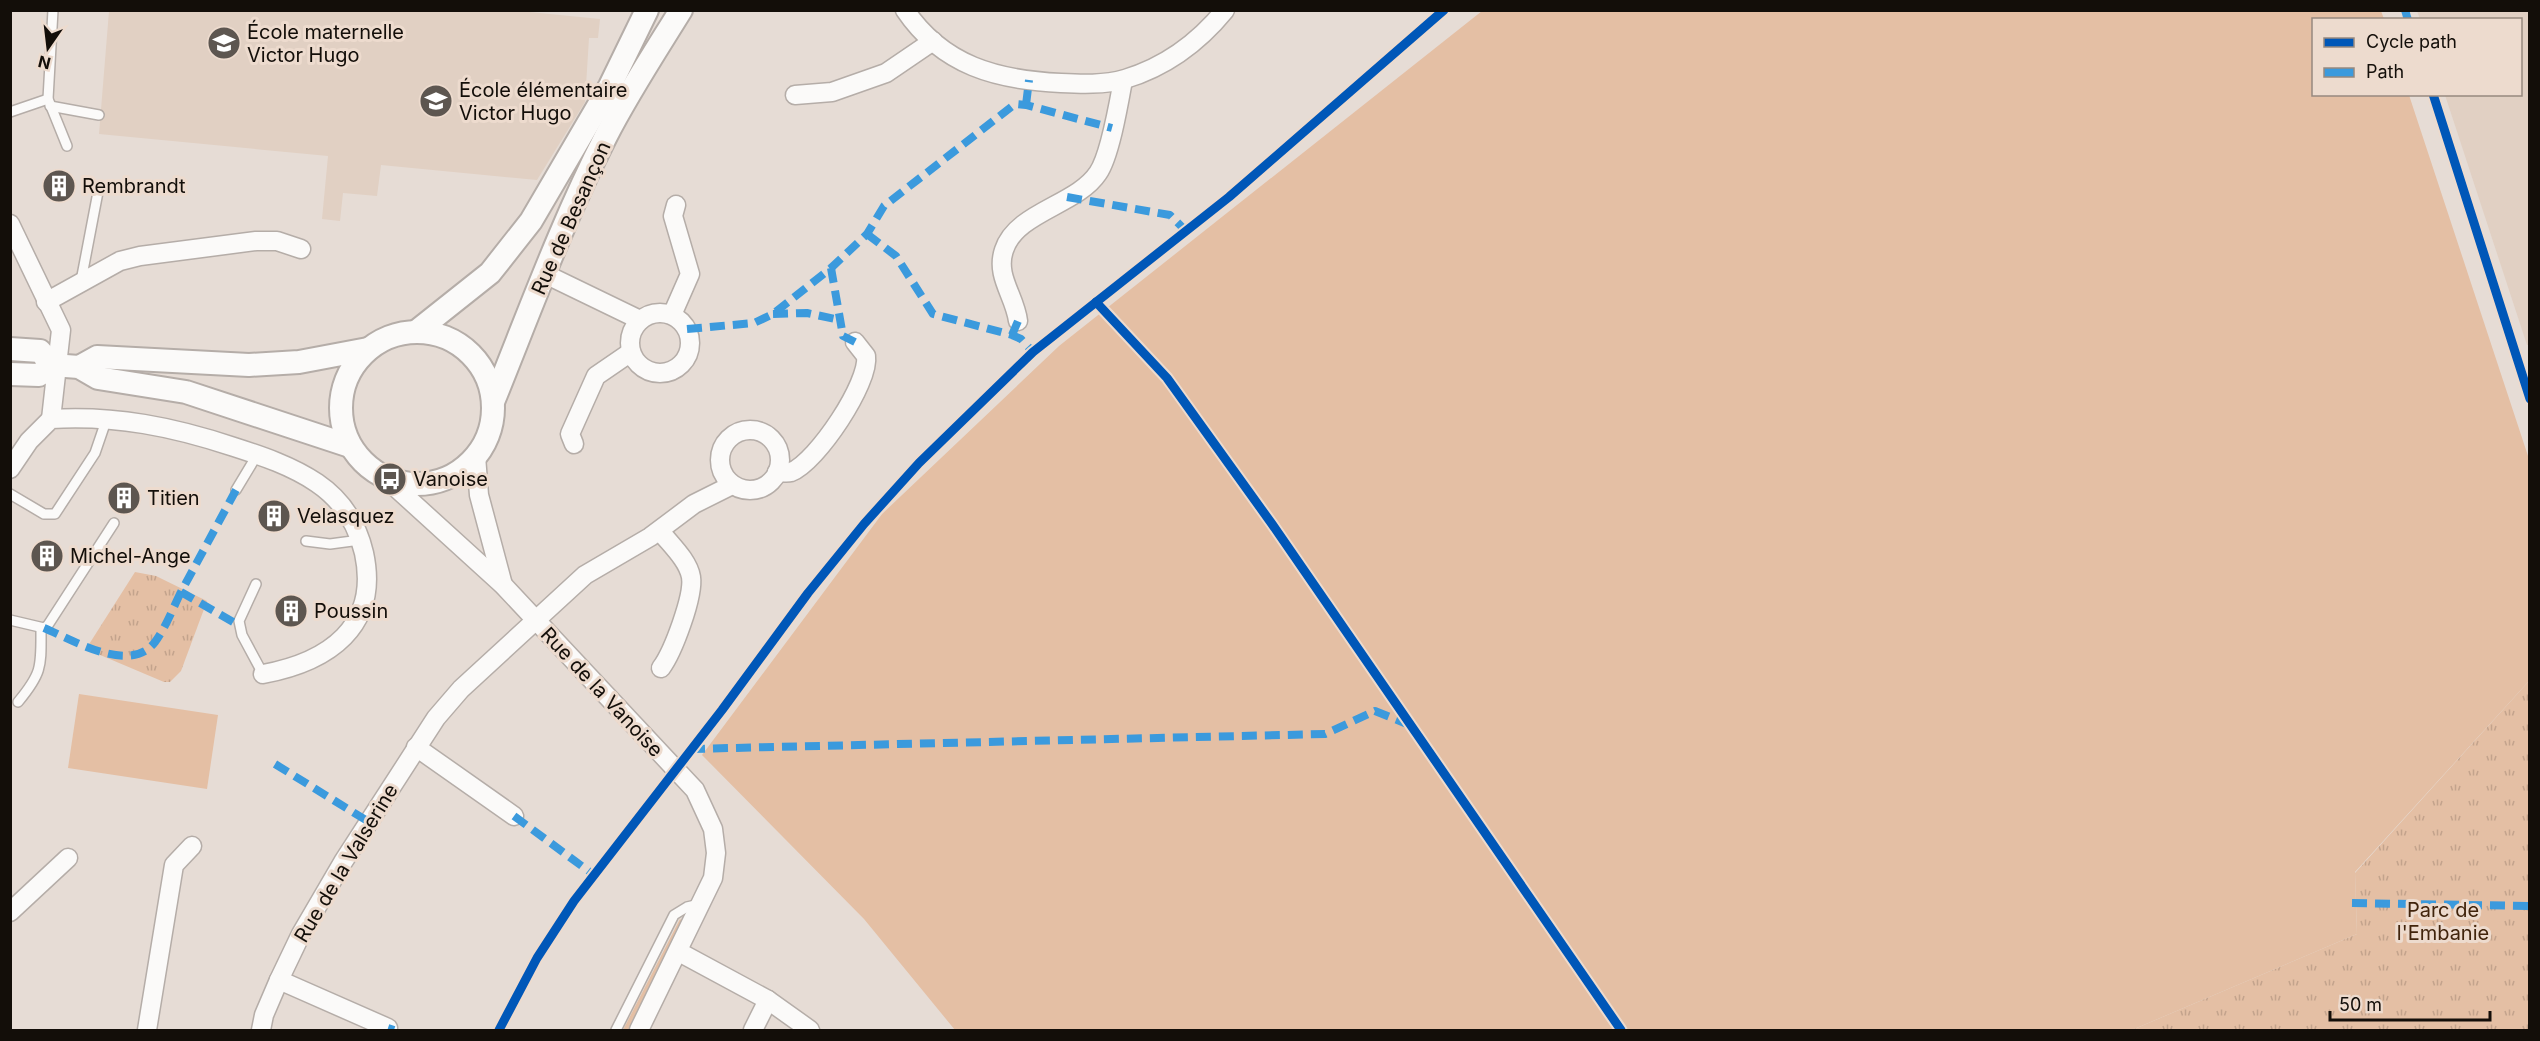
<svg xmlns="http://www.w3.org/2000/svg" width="2540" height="1041" font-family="Inter,sans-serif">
  <defs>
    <pattern id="park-tufts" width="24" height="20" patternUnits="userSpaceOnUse" patternTransform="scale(1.5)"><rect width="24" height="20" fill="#e4bfa4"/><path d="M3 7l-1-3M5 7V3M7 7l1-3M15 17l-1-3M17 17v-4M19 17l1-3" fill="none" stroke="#c3a38c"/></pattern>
  </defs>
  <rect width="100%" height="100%" fill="#e6dcd5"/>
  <g fill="#e1d0c3">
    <path d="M510,10L600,19L598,38H589L585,102L537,180L381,165L377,196L343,193L340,221L322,219L328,156L99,134L109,11Z"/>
    <path d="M2417,11H2529V345H2527L2445,95L2520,94V20L2420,19Z"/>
  </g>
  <g fill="#e4bfa4">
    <path d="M1482,11H2381L2384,19L2314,20V94L2409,95L2529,459V681L2355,872L2357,934L2132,1030H955L864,919L702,755L882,514L1059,346Z"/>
    <path d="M79,694L218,715L207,789L68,768Z"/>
    <path d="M680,919L683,922L628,1030H623Z"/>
  </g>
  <g fill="url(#park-tufts)">
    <path d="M135,572L156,576L207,601L181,671L170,682H164L86,649Z"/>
    <path d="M2529,681V1030H2132L2357,934L2355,873Z"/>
  </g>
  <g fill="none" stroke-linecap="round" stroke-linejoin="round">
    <defs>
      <g id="service">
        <path d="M53,10L48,99L67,146"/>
        <path d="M50,106L99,115"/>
        <path d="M10,112L48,99"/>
        <path d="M81,281L98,192"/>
        <path d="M236,490L257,455"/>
        <path d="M10,494L44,514H55L95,453L107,418"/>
        <path d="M306,541L330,544L360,540"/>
        <path d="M256,584L239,621L242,635L263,674"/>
        <path d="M10,620L44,628L48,625L114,523"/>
        <path d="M18,702C43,672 41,666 41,628"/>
        <path d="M616,1030L674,915L687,907L700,904"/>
      </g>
      <g id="minor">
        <path d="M905,10C943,66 997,80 1061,83C1081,84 1104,85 1125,79C1165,67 1198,43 1225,10"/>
        <path d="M795,95L832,92L886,73L933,41"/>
        <path d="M10,224L61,330L51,419"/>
        <path d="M545,274L640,320"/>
        <path d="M46,302L120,261L140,256L256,241H277L301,249"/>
        <circle cx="660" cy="343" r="30"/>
        <path d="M672,315L690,274L673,216L676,205"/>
        <path d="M1018,321C1015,296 995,276 1004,250C1016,212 1077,205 1098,173C1110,156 1119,102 1123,80"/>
        <circle cx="750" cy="460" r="30"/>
        <path d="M574,444L570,434L596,376L631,352"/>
        <path d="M476,456L479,495L503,585"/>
        <path d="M10,469L29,441L51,419C115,415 174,427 234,447C262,456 292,466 317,483C342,500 357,523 364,553C380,627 328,662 263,674"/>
        <path d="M777,472C782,472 787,473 791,472C817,462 870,382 866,356L855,342"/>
        <path d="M382,475L503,585L695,790L713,829L716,853L713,878L639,1030"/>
        <path d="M660,531C670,544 688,560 691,577C694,596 673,652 661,668"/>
        <path d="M416,747L514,816"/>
        <path d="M10,912L68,858"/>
        <path d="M679,952L768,1000L810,1030"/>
        <path d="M279,980L388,1028"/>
        <path d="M147,1030L174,865L192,846"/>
        <path d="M261,1030L264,1015L279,980L301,934L343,862L436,718L461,689L585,575L650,537L694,504L732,485"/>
        <path d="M753,1030L768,1000"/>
      </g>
      <g id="tertiary">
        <path d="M417,331L490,273L531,221L610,86L647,10"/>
        <circle cx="417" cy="408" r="76"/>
        <path d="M10,349L40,351L52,365"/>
        <path d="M79,367L97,357L249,365L299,362L368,349"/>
        <path d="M10,374L39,375L52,365L79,367L98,378L186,392L350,446"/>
        <path d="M493,402C529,313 562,222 606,136C628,93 655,52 681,10"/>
      </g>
    </defs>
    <use href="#service" stroke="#b5ada8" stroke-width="12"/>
    <use href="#minor" stroke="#b5ada8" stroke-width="21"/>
    <use href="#tertiary" stroke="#b5ada8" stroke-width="26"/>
    <use href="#service" stroke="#fbfaf9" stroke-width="9"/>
    <use href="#minor" stroke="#fbfaf9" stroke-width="18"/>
    <use href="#tertiary" stroke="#fbfaf9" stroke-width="22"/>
    <g stroke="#3b9add" stroke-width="8" stroke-dasharray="15 8" stroke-linecap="butt">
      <path d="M2405,10L2408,20"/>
      <path d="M1026,105L1029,80"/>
      <path d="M1067,197L1170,215L1186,231"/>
      <path d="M867,234L896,256L933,314L1012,335L1021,339L1033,352"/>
      <path d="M831,268L843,336L855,342"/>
      <path d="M773,314L807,313L840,320"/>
      <path d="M687,329L754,323L773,314L831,268L867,234L884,206L1015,104L1026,105L1112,128"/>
      <path d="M1012,335L1018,321"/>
      <path d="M236,490L181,592L240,626"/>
      <path d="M44,628C73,640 130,675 155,642C166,627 173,608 181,592"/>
      <path d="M690,749L1325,734L1375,711L1407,724"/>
      <path d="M275,764L369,822"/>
      <path d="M514,816L594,875"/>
      <path d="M2352,903L2530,906"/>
      <path d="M388,1028L394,1030"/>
    </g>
    <defs>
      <g id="cycleway">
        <path d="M2433,94L2530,399"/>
        <path d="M1096,302L1167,378L1272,524L1621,1030"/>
        <path d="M499,1030L537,958L574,901L722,710L808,593L864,524L919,463L1033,352L1229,197L1444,10"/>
      </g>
    </defs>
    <use href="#cycleway" stroke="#eddbce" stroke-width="13"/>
    <use href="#cycleway" stroke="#0057b8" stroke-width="9"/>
  </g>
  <defs>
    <symbol id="school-disc" viewBox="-11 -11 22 22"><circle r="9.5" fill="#5d5650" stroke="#eddbce"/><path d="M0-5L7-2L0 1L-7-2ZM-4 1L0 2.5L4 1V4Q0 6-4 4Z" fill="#fff"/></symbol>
    <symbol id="building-disc" viewBox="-11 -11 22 22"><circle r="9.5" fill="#5d5650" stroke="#eddbce"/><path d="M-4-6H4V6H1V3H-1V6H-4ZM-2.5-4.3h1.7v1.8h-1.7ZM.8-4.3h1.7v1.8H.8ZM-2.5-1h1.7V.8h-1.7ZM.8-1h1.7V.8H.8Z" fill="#fff"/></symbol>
    <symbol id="bus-disc" viewBox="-11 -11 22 22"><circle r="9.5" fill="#5d5650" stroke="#eddbce"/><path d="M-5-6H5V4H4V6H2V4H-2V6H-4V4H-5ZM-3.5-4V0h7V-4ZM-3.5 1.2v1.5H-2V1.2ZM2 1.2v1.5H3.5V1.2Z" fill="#fff"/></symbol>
  </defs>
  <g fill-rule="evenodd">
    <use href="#school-disc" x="205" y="24" width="38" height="38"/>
    <use href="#school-disc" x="417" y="82" width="38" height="38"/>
    <use href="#building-disc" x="40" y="167" width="38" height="38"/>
    <use href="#bus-disc" x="371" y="460" width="38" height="38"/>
    <use href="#building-disc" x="105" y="479" width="38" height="38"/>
    <use href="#building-disc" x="255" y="497" width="38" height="38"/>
    <use href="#building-disc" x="28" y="537" width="38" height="38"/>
    <use href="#building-disc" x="272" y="592" width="38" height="38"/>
  </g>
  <g text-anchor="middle" stroke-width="6" stroke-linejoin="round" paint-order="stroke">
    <g font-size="20" fill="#130e09" stroke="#eddbce" text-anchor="start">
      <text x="247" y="39">École maternelle<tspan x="247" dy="23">Victor Hugo</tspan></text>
      <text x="459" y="97">École élémentaire<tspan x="459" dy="23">Victor Hugo</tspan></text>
      <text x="82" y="193">Rembrandt</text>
      <text x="413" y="486">Vanoise</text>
      <text x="147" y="505">Titien</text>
      <text x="297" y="523">Velasquez</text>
      <text x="70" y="563">Michel-Ange</text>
      <text x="314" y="618">Poussin</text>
    </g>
    <g font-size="20" fill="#130e09" stroke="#eddbce">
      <text transform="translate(571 218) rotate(-66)" y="7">Rue de Besançon</text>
      <text transform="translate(602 692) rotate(47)" y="7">Rue de la Vanoise</text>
      <text transform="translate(346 863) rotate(-59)" y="7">Rue de la Valserine</text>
    </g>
    <g font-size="20" fill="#41240c" stroke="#eddbce">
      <text x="2443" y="917">Parc de<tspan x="2443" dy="23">l'Embanie</tspan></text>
    </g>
  </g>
  <rect width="2540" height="1041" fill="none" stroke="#130e09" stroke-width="24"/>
  <rect x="2312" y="18" width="210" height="78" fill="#eddbce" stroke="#96897f" stroke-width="1.5"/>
  <rect x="2324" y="38" width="30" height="9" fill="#0057b8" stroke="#96897f" stroke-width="1.5"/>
  <text x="2366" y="48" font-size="18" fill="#130e09">Cycle path</text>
  <rect x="2324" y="68" width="30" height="9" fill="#3b9add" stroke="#96897f" stroke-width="1.5"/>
  <text x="2366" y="78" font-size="18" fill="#130e09">Path</text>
  <g transform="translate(48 48) rotate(194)" stroke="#eddbce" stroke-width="4.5" paint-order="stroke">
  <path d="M0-4.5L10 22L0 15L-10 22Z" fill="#130e09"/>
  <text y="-9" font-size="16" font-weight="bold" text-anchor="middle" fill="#130e09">N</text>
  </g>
  <path d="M2330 1011v9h160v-9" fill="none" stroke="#130e09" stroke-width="3"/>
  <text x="2339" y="1011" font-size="18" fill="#130e09" stroke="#eddbce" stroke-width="4.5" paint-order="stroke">50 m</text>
</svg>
